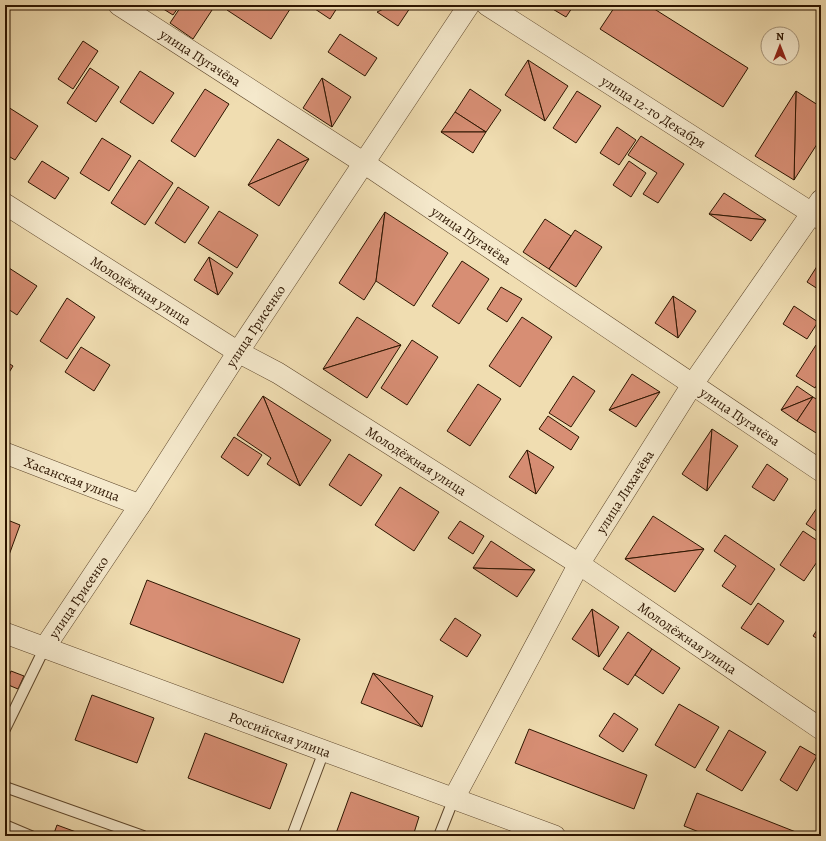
<svg xmlns="http://www.w3.org/2000/svg" width="826" height="841" font-family="Alegreya,serif">
  <rect width="100%" height="100%" fill="#f0ddb1"/>
  <filter id="stains"><feTurbulence type="fractalNoise" baseFrequency=".005" numOctaves="4"/><feColorMatrix values="0 0 0 0 .2 0 0 0 0 .09 0 0 0 0 .02 0 0 0 .5 -.17"/></filter>
  <radialGradient id="worn" r=".72"><stop offset=".6" stop-color="#630" stop-opacity="0"/><stop offset="1" stop-color="#630" stop-opacity=".3"/></radialGradient>
  <g fill="#d78e74" stroke="#2d1500">
    <path d="M157,5H180L173,15Z"/>
    <path d="M182,5H211L214,7L193,39L170,23Z"/>
    <path d="M230,5H290L292,6L271,39L227,10Z"/>
    <path d="M309,5H339L330,19Z"/>
    <path d="M392,5H412L398,26L377,12Z"/>
    <path d="M546,5H574L566,17Z"/>
    <path d="M616,5H648L748,68L723,107L600,29Z"/>
    <path d="M340,34L377,58L365,76L328,52Z"/>
    <path d="M83,41L98,51L73,89L58,79Z"/>
    <path d="M528,60L545,121L505,95Z"/>
    <path d="M528,60L568,86L545,121Z"/>
    <path d="M90,68L119,87L96,122L67,103Z"/>
    <path d="M140,71L174,93L153,124L120,102Z"/>
    <path d="M322,78L351,97L332,127Z"/>
    <path d="M322,78L332,127L303,108Z"/>
    <path d="M205,89L229,104L195,157L171,141Z"/>
    <path d="M470,89L501,110L486,132L455,112Z"/>
    <path d="M577,91L601,106L576,143L553,128Z"/>
    <path d="M796,91L821,107V138L794,180Z"/>
    <path d="M796,91L794,180L755,156Z"/>
    <path d="M8,107L38,126L15,160L5,154V111Z"/>
    <path d="M455,112L486,132H441Z"/>
    <path d="M617,127L636,140L619,165L600,153Z"/>
    <path d="M441,132H486L473,153Z"/>
    <path d="M641,136L684,164L658,203L643,194L657,173L628,155Z"/>
    <path d="M102,138L131,156L109,191L80,173Z"/>
    <path d="M278,139L309,159L248,185Z"/>
    <path d="M309,159L279,206L248,185Z"/>
    <path d="M139,160L173,183L145,225L111,203Z"/>
    <path d="M42,161L69,178L55,199L28,182Z"/>
    <path d="M629,161L646,173L631,197L613,185Z"/>
    <path d="M178,187L209,207L185,243L155,223Z"/>
    <path d="M724,193L766,220L709,214Z"/>
    <path d="M219,211L258,235L237,268L198,243Z"/>
    <path d="M385,212L376,281L364,300L339,283Z"/>
    <path d="M385,212L448,253L414,306L376,281Z"/>
    <path d="M709,214L766,220L751,241Z"/>
    <path d="M545,219L571,236L549,269L523,252Z"/>
    <path d="M575,230L602,247L576,287L549,269Z"/>
    <path d="M209,257L218,295L194,280Z"/>
    <path d="M209,257L233,273L218,295Z"/>
    <path d="M821,260V291L807,282Z"/>
    <path d="M462,261L489,279L459,324L432,306Z"/>
    <path d="M9,268L37,286L17,315L5,307V275Z"/>
    <path d="M501,287L522,299L507,322L487,309Z"/>
    <path d="M673,296L696,311L678,338Z"/>
    <path d="M673,296L678,338L655,323Z"/>
    <path d="M67,298L95,317L67,359L40,341Z"/>
    <path d="M794,306L818,322L807,339L783,324Z"/>
    <path d="M357,317L401,345L323,369Z"/>
    <path d="M522,317L552,337L520,387L489,366Z"/>
    <path d="M412,340L438,357L407,405L381,388Z"/>
    <path d="M401,345L367,398L323,369Z"/>
    <path d="M816,345L821,348V378L815,388L796,376Z"/>
    <path d="M81,347L110,365L94,391L65,372Z"/>
    <path d="M5,361L13,366L5,379Z"/>
    <path d="M632,374L660,392L609,410Z"/>
    <path d="M573,376L595,391L571,427L549,413Z"/>
    <path d="M478,384L501,399L470,446L447,431Z"/>
    <path d="M797,386L813,397L781,410Z"/>
    <path d="M660,392L636,427L609,410Z"/>
    <path d="M263,396L331,440L300,486Z"/>
    <path d="M263,396L300,486L267,464L271,458L237,435Z"/>
    <path d="M813,397L797,421L781,410Z"/>
    <path d="M813,397L821,402V436L797,421Z"/>
    <path d="M548,416L579,437L571,450L539,429Z"/>
    <path d="M712,429L707,491L682,474Z"/>
    <path d="M712,429L738,446L707,491Z"/>
    <path d="M234,437L262,455L248,476L221,457Z"/>
    <path d="M527,450L554,467L536,494Z"/>
    <path d="M527,450L536,494L509,477Z"/>
    <path d="M349,454L382,475L361,506L329,485Z"/>
    <path d="M767,464L788,479L774,501L752,487Z"/>
    <path d="M400,487L439,512L414,551L375,525Z"/>
    <path d="M821,502V534L806,524Z"/>
    <path d="M653,516L704,549L625,559Z"/>
    <path d="M5,519L20,525L5,566Z"/>
    <path d="M460,521L484,536L473,554L448,538Z"/>
    <path d="M803,531L821,543V556L804,581L780,565Z"/>
    <path d="M725,535L775,569L751,605L722,586L736,566L714,551Z"/>
    <path d="M491,541L535,570L473,568Z"/>
    <path d="M704,549L675,592L625,559Z"/>
    <path d="M473,568L535,570L517,597Z"/>
    <path d="M147,580L300,639L283,683L130,624Z"/>
    <path d="M758,603L784,621L768,645L741,628Z"/>
    <path d="M592,609L599,657L572,639Z"/>
    <path d="M592,609L619,627L599,657Z"/>
    <path d="M455,618L481,635L467,657L440,640Z"/>
    <path d="M821,624V641L813,636Z"/>
    <path d="M628,632L652,649L628,685L603,669Z"/>
    <path d="M652,649L680,668L663,694L635,675Z"/>
    <path d="M11,671L24,676L18,689L6,684Z"/>
    <path d="M373,673L422,727L361,703Z"/>
    <path d="M373,673L433,696L422,727Z"/>
    <path d="M92,695L154,718L137,763L75,740Z"/>
    <path d="M679,704L719,727L695,768L655,745Z"/>
    <path d="M614,713L638,729L623,752L599,736Z"/>
    <path d="M529,729L647,775L634,809L515,763Z"/>
    <path d="M729,730L766,752L742,791L706,770Z"/>
    <path d="M205,733L287,764L270,809L188,778Z"/>
    <path d="M800,746L817,756L797,791L780,780Z"/>
    <path d="M351,792L419,817L413,836H335Z"/>
    <path d="M697,793L806,836H709L684,826Z"/>
    <path d="M57,825L87,836H53Z"/>
  </g>
  <g fill="none" stroke-linecap="round" stroke-linejoin="round">
    <defs>
      <g id="service">
        <path d="M5,729L45,647"/>
        <path d="M5,787L143,836"/>
        <path d="M5,825L31,836"/>
        <path d="M292,836L324,751"/>
        <path d="M439,836L454,798"/>
      </g>
      <g id="minor">
        <path id="s1" d="M119,5L364,163L821,471"/>
        <path id="s2" d="M487,5L821,219"/>
        <path id="s3" d="M5,204L238,352L278,373L579,564L821,729"/>
        <path id="s4" d="M5,453L140,505"/>
        <path id="s5" d="M5,633L555,836"/>
        <path id="s6" d="M45,647L140,505L238,352L469,5"/>
        <path id="s7" d="M454,798L579,564L692,385L821,200"/>
      </g>
    </defs>
    <use href="#service" stroke="#5e472c" stroke-width="12"/>
    <use href="#minor" stroke="#5e472c" stroke-width="22"/>
    <use href="#service" stroke="#f5e9cc" stroke-width="10"/>
    <use href="#minor" stroke="#f5e9cc" stroke-width="21"/>
  </g>
  <g text-anchor="middle" stroke-width="4" stroke-linejoin="round" paint-order="stroke">
    <g font-size="14" fill="#2d1500" stroke="#f5e9cc">
      <text dy="5" stroke="none"><textPath href="#s1" startOffset="97">улица Пугачёва</textPath></text>
      <text dy="5" stroke="none"><textPath href="#s2" startOffset="198">улица 12-го Декабря</textPath></text>
      <text dy="5" stroke="none"><textPath href="#s1" startOffset="421">улица Пугачёва</textPath></text>
      <text dy="5" stroke="none"><textPath href="#s3" startOffset="161">Молодёжная улица</textPath></text>
      <text dy="5" stroke="none"><textPath href="#s6" startOffset="384">улица Грисенко</textPath></text>
      <text dy="5" stroke="none"><textPath href="#s1" startOffset="745">улица Пугачёва</textPath></text>
      <text dy="5" stroke="none"><textPath href="#s3" startOffset="485">Молодёжная улица</textPath></text>
      <text dy="5" stroke="none"><textPath href="#s4" startOffset="72">Хасанская улица</textPath></text>
      <text dy="5" stroke="none"><textPath href="#s7" startOffset="351">улица Лихачёва</textPath></text>
      <text dy="5" stroke="none"><textPath href="#s6" startOffset="60">улица Грисенко</textPath></text>
      <text dy="5" stroke="none"><textPath href="#s3" startOffset="809">Молодёжная улица</textPath></text>
      <text dy="5" stroke="none"><textPath href="#s5" startOffset="293">Российская улица</textPath></text>
    </g>
  </g>
  <rect width="826" height="841" fill="none" stroke="#f0ddb1" stroke-width="20"/>
  <rect x="6" y="6" width="814" height="829" fill="none" stroke="#2d1500" stroke-width="2"/>
  <rect x="10" y="10" width="806" height="821" fill="none" stroke="#2d1500"/>
  <g transform="translate(780 46)"><circle r="19" fill="#f5e9cc" stroke="#a5947a"/>
  <path d="M0-3L7 15L0 10L-7 15Z" fill="#8f2418"/>
  <text y="-6" font-size="11" font-weight="bold" text-anchor="middle" fill="#2d1500">N</text>
  </g>
  <rect width="100%" height="100%" filter="url(#stains)"/>
  <rect width="100%" height="100%" fill="url(#worn)"/>
</svg>
